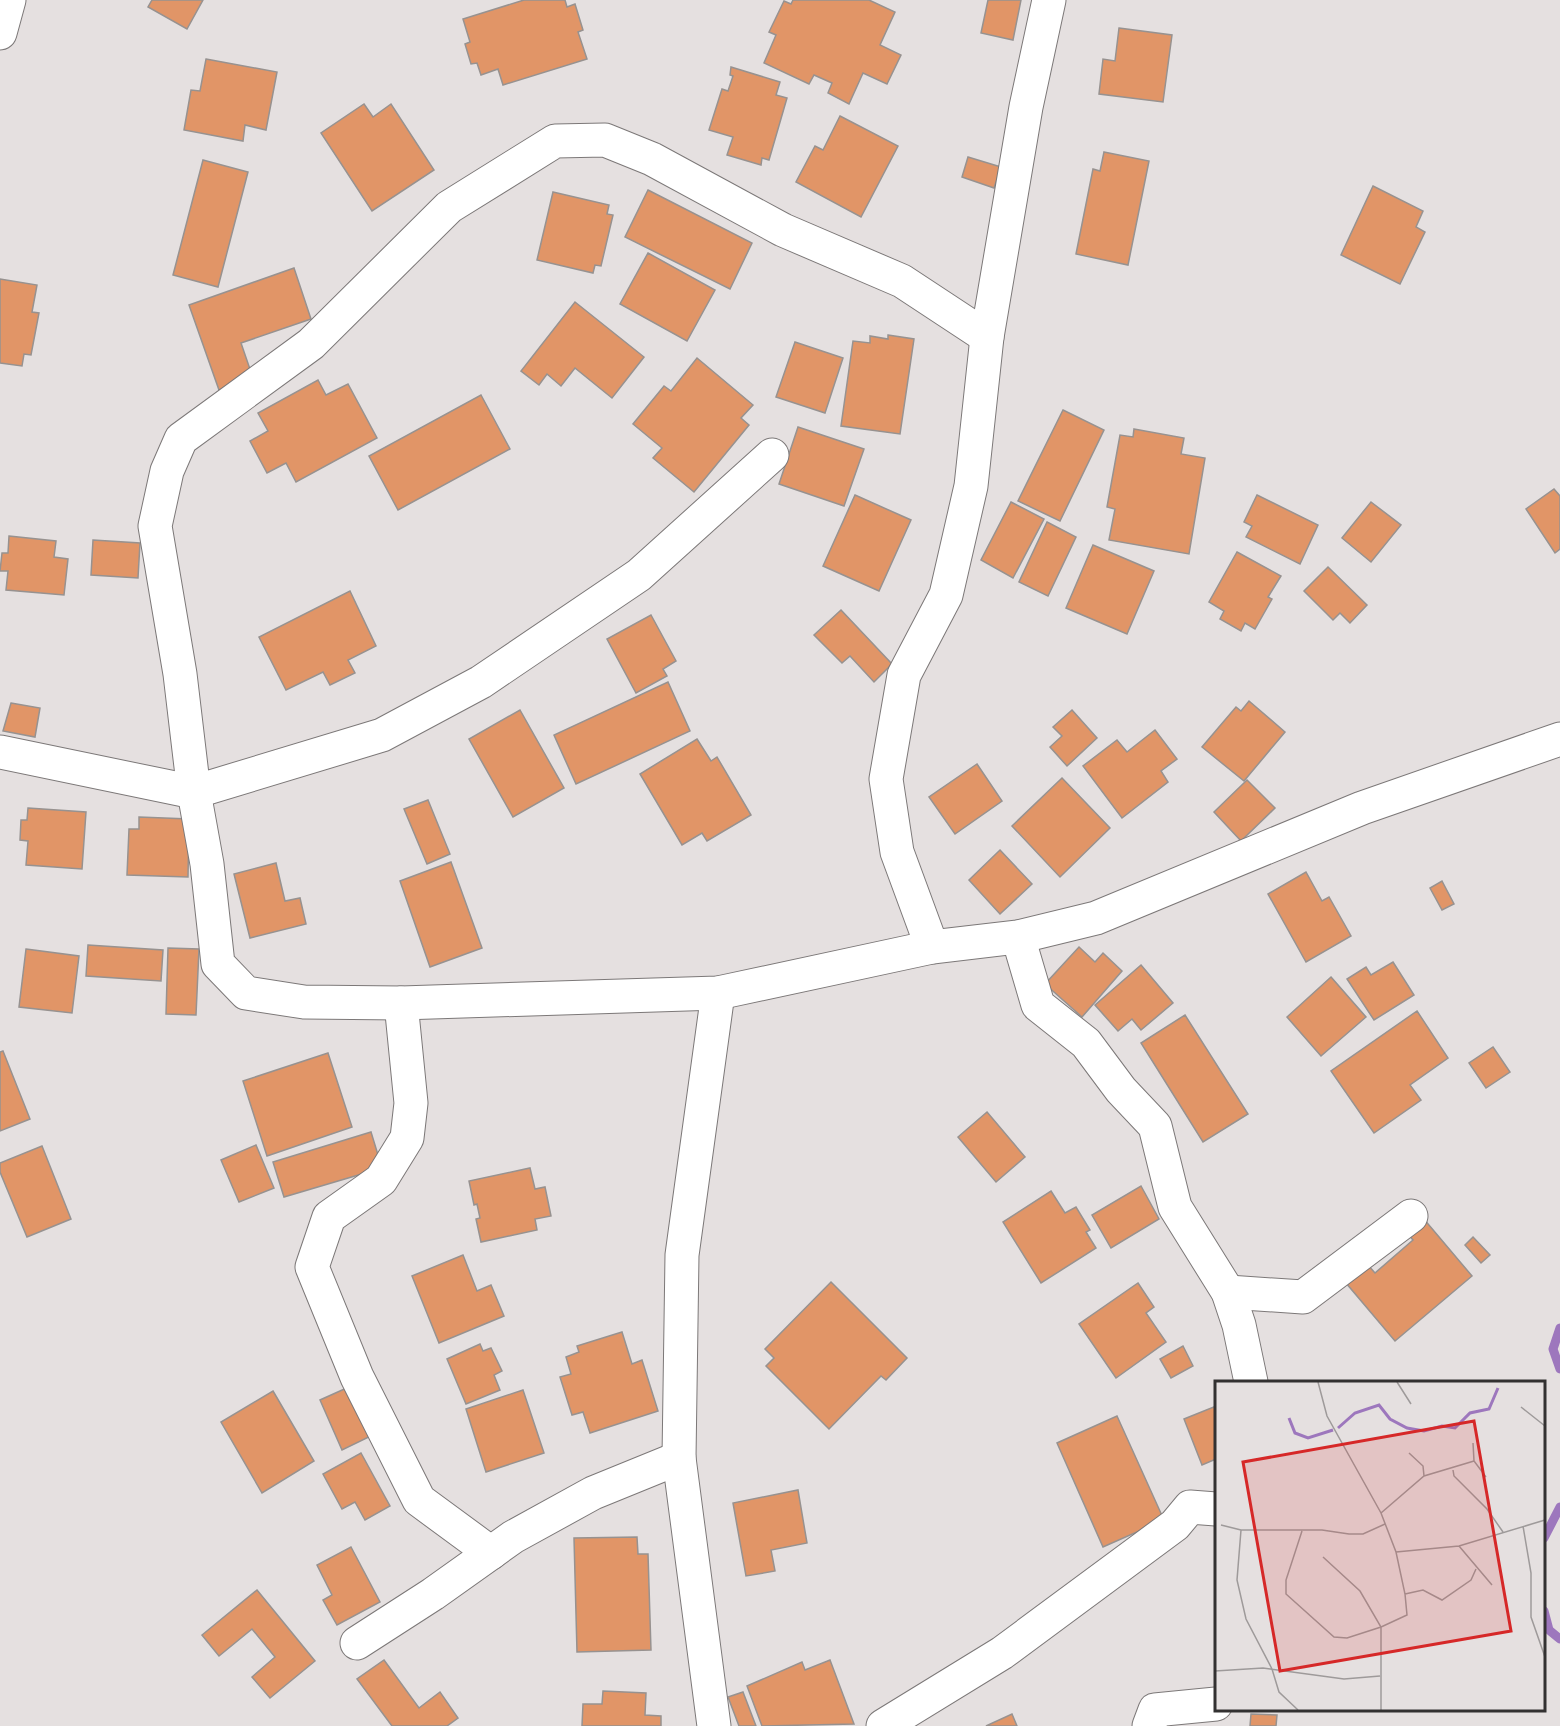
<svg xmlns="http://www.w3.org/2000/svg" width="1560" height="1726" font-family="Ubuntu,sans-serif">
  <rect width="100%" height="100%" fill="#e5e0e0"/>
  <g fill="none" stroke-linecap="round" stroke-linejoin="round">
    <g stroke="#9d77bd" stroke-width="9">
      <path d="M1560,1328L1553,1349L1560,1369"/>
      <path d="M1544,1538L1560,1507"/>
      <path d="M1544,1611L1549,1630L1560,1639"/>
    </g>
  </g>
  <g fill="#e19567" stroke="#979290" stroke-width="1.5">
    <path d="M152,0H203L187,29L148,7Z"/>
    <path d="M524,0H565L567,7L575,4L583,30L578,32L587,59L503,85L498,69L481,75L477,63L471,64L465,44L470,42L463,19Z"/>
    <path d="M793,0H869L895,12L880,45L901,55L887,84L863,73L849,104L828,93L832,83L814,75L809,84L764,63L776,35L769,32L784,1L791,4Z"/>
    <path d="M988,0H1021L1013,40L981,33Z"/>
    <path d="M1119,28L1172,35L1163,102L1099,94L1103,59L1115,61Z"/>
    <path d="M206,59L277,72L266,130L245,125L243,141L184,130L191,90L200,91Z"/>
    <path d="M731,67L780,82L776,95L787,98L769,160L762,158L761,165L727,155L733,137L709,130L722,89L728,91L733,76L730,75Z"/>
    <path d="M364,104L373,117L391,104L434,170L372,211L321,133Z"/>
    <path d="M840,116L898,146L861,217L796,182L815,146L823,150Z"/>
    <path d="M1104,152L1149,161L1128,265L1076,254L1093,169L1100,171Z"/>
    <path d="M968,157L1001,167L994,188L962,177Z"/>
    <path d="M203,160L248,172L218,287L173,275Z"/>
    <path d="M1373,186L1423,211L1416,227L1425,232L1400,284L1341,255Z"/>
    <path d="M648,190L752,243L730,289L625,237Z"/>
    <path d="M553,192L609,205L607,214L613,215L601,266L595,265L593,273L537,260Z"/>
    <path d="M648,253L715,290L687,341L620,304Z"/>
    <path d="M294,268L311,319L241,343L253,378L219,390L189,305Z"/>
    <path d="M0,279L37,285L32,312L39,313L31,355L24,354L22,366L0,363Z"/>
    <path d="M575,302L644,357L612,398L575,368L561,386L547,374L539,385L521,371Z"/>
    <path d="M888,335L914,339L900,434L841,426L853,341L870,343V336L888,339Z"/>
    <path d="M795,342L843,358L825,413L776,397Z"/>
    <path d="M697,358L753,405L741,418L749,425L694,492L653,458L662,448L633,424L664,386L671,391Z"/>
    <path d="M318,380L326,395L348,384L377,438L296,482L286,463L267,473L250,441L268,431L258,413Z"/>
    <path d="M481,395L510,449L398,510L369,456Z"/>
    <path d="M1063,410L1104,430L1060,521L1018,501Z"/>
    <path d="M798,427L864,449L844,506L779,484Z"/>
    <path d="M1134,429L1184,438L1181,454L1205,458L1189,554L1109,540L1115,509L1107,507L1120,435L1133,437Z"/>
    <path d="M1554,489L1560,496V549L1555,553L1526,509Z"/>
    <path d="M855,495L911,520L879,591L823,566Z"/>
    <path d="M1257,495L1318,525L1300,564L1246,537L1252,526L1244,522Z"/>
    <path d="M1011,502L1044,519L1013,578L981,560Z"/>
    <path d="M1371,502L1401,525L1371,562L1342,538Z"/>
    <path d="M1047,522L1076,537L1048,596L1019,582Z"/>
    <path d="M9,536L56,541L54,557L68,559L64,595L6,590L8,571H0L2,553H8Z"/>
    <path d="M93,540L140,543L138,578L91,575Z"/>
    <path d="M1093,545L1154,571L1127,634L1066,608Z"/>
    <path d="M1237,552L1281,576L1268,597L1272,599L1255,629L1245,623L1241,631L1220,619L1224,611L1209,602Z"/>
    <path d="M1328,567L1367,605L1350,623L1340,613L1333,620L1304,591Z"/>
    <path d="M350,591L376,646L348,660L355,673L330,685L323,672L286,690L259,637Z"/>
    <path d="M841,610L892,664L874,682L850,656L842,663L814,635Z"/>
    <path d="M651,615L676,661L663,669L667,676L636,693L607,639Z"/>
    <path d="M668,682L690,731L576,784L554,735Z"/>
    <path d="M1249,701L1285,732L1244,781L1202,747L1236,707L1241,711Z"/>
    <path d="M11,703L40,708L35,737L3,731Z"/>
    <path d="M520,710L564,788L513,817L469,739Z"/>
    <path d="M1072,710L1097,738L1067,766L1050,747L1062,736L1053,727Z"/>
    <path d="M1155,730L1177,759L1161,771L1168,782L1122,818L1083,766L1117,740L1127,752Z"/>
    <path d="M697,739L711,761L717,757L751,815L707,841L702,833L682,845L640,774Z"/>
    <path d="M977,764L1002,801L955,834L929,797Z"/>
    <path d="M1062,778L1110,828L1060,877L1012,826Z"/>
    <path d="M1247,780L1275,808L1241,841L1214,812Z"/>
    <path d="M428,800L450,854L427,864L404,809Z"/>
    <path d="M28,808L86,812L82,869L26,865L28,841L20,840L21,820H27Z"/>
    <path d="M139,817L189,819L188,877L127,875L129,829H139Z"/>
    <path d="M1000,850L1032,884L1000,914L969,880Z"/>
    <path d="M451,862L482,948L430,967L400,881Z"/>
    <path d="M276,863L285,901L300,898L306,924L250,938L234,874Z"/>
    <path d="M1306,872L1322,901L1329,897L1351,936L1306,962L1268,894Z"/>
    <path d="M1442,881L1454,904L1442,910L1430,888Z"/>
    <path d="M88,945L163,950L161,981L86,976Z"/>
    <path d="M1079,947L1095,962L1103,953L1122,971L1082,1017L1045,984Z"/>
    <path d="M168,948L199,949L196,1015L166,1014Z"/>
    <path d="M26,949L79,956L72,1013L19,1007Z"/>
    <path d="M1393,962L1414,995L1374,1020L1347,979L1366,967L1371,975Z"/>
    <path d="M1141,965L1173,1003L1141,1030L1132,1019L1118,1031L1095,1005Z"/>
    <path d="M1331,977L1366,1017L1321,1056L1287,1017Z"/>
    <path d="M1417,1011L1448,1058L1410,1085L1421,1100L1374,1133L1331,1071Z"/>
    <path d="M1185,1015L1248,1114L1203,1142L1141,1043Z"/>
    <path d="M1493,1047L1510,1072L1486,1088L1469,1063Z"/>
    <path d="M3,1051L30,1119L0,1131V1052Z"/>
    <path d="M328,1053L352,1127L267,1156L243,1081Z"/>
    <path d="M987,1112L1025,1157L996,1182L958,1137Z"/>
    <path d="M371,1132L382,1168L284,1197L273,1162Z"/>
    <path d="M256,1145L274,1188L239,1202L221,1160Z"/>
    <path d="M42,1146L71,1219L27,1237L0,1172V1163Z"/>
    <path d="M530,1168L535,1189L545,1187L551,1216L535,1219L537,1230L481,1242L476,1219L480,1218L477,1204L474,1205L469,1181Z"/>
    <path d="M1141,1186L1159,1219L1111,1248L1092,1215Z"/>
    <path d="M1051,1191L1065,1213L1076,1207L1090,1230L1086,1232L1096,1248L1041,1283L1003,1222Z"/>
    <path d="M1423,1218L1472,1276L1395,1341L1346,1283L1368,1265L1375,1273L1413,1240L1406,1232Z"/>
    <path d="M1473,1237L1490,1255L1481,1263L1465,1245Z"/>
    <path d="M463,1255L477,1291L491,1285L504,1316L439,1343L412,1276Z"/>
    <path d="M831,1282L907,1358L886,1380L881,1376L829,1429L766,1366L774,1358L765,1349Z"/>
    <path d="M1138,1283L1154,1307L1146,1313L1166,1342L1116,1378L1079,1324Z"/>
    <path d="M622,1332L632,1364L642,1360L658,1411L590,1433L583,1412L572,1415L560,1377L571,1374L566,1357L579,1352L577,1346Z"/>
    <path d="M480,1344L483,1351L491,1348L502,1371L494,1375L500,1390L466,1404L447,1359Z"/>
    <path d="M1183,1346L1193,1366L1171,1378L1160,1359Z"/>
    <path d="M351,1386L373,1435L342,1450L320,1400Z"/>
    <path d="M523,1390L544,1453L486,1472L466,1409Z"/>
    <path d="M273,1391L314,1461L262,1493L221,1422Z"/>
    <path d="M1216,1406V1459L1202,1465L1184,1419Z"/>
    <path d="M1117,1416L1164,1520L1103,1547L1057,1443Z"/>
    <path d="M361,1453L390,1506L365,1520L355,1502L342,1509L323,1474Z"/>
    <path d="M798,1490L807,1543L771,1550L775,1571L746,1576L733,1503Z"/>
    <path d="M637,1537L638,1554H648L651,1650L577,1652L574,1538Z"/>
    <path d="M351,1547L380,1602L337,1625L323,1600L332,1595L317,1565Z"/>
    <path d="M257,1590L315,1661L270,1698L252,1677L275,1657L252,1629L219,1656L202,1635Z"/>
    <path d="M384,1660L419,1708L440,1692L458,1718L447,1726H392L357,1679Z"/>
    <path d="M830,1660L854,1724L762,1726L747,1686L802,1662L805,1670Z"/>
    <path d="M603,1691L646,1693L645,1715L661,1716V1726H582L583,1704H602Z"/>
    <path d="M743,1692L756,1726H739L728,1697Z"/>
    <path d="M1012,1714L1017,1726H986Z"/>
    <path d="M1251,1714L1277,1715L1276,1726H1250Z"/>
  </g>
  <g fill="none" stroke-linecap="round" stroke-linejoin="round">
    <defs>
      <g id="minor">
        <path d="M0,33L9,0"/>
        <path d="M772,455L639,575L481,682L382,735L194,792L180,674L155,526L167,471L181,439L311,344L449,207L555,141L605,140L652,159L783,230L902,281L987,337"/>
        <path d="M0,752L194,792L207,864L218,964L246,993L304,1002L401,1003L718,993L932,947L1018,937L1096,918L1362,808L1560,739"/>
        <path d="M1018,937L1038,1005L1086,1043L1121,1090L1155,1126L1175,1207L1228,1292L1239,1325L1251,1382"/>
        <path d="M932,947L897,852L886,779L904,675L946,595L971,486L987,337L1026,107L1049,0"/>
        <path d="M401,1003L411,1103L407,1138L381,1180L329,1217L312,1267L357,1377L419,1500L491,1553"/>
        <path d="M1228,1292L1303,1297L1411,1216"/>
        <path d="M357,1643L433,1594L513,1537L593,1493L679,1458"/>
        <path d="M714,1726L679,1458L682,1255L718,993"/>
        <path d="M883,1726L1002,1653L1175,1525L1190,1507L1216,1509"/>
        <path d="M1149,1726L1155,1710L1216,1704"/>
      </g>
    </defs>
    <use href="#minor" stroke="#7c7878" stroke-width="35"/>
    <use href="#minor" stroke="#fff" stroke-width="33"/>
  </g>
  <g transform="translate(1215 1381)">
    <rect width="330" height="330" fill="#e5e0e0"/>
    <path fill="none" stroke="#9d77bd" stroke-width="3" d="M74,37L80,52L93,57L118,49M123,47L140,32L164,24L175,38L192,47L209,50L227,45L240,47L255,32L274,28L283,7"/>
    <path fill="none" stroke="#9e9a9a" stroke-width="1.5" d="M103,1L112,35L166,132L181,171L190,213L192,234L166,246V329M182,1L196,23M306,26L330,45M258,62L259,80L271,96M194,72L208,85L209,95M238,89L239,95L272,128L288,151M166,132L209,95L259,80M6,144L26,149H107L134,153H148L170,143M308,145L316,192V236L330,276M26,149L22,199L31,238L57,288L64,311L83,329M87,150L71,199V213L119,256L132,257L166,246L145,210L108,176M244,165L277,204M181,171L244,165L330,139M190,213L208,209L227,219L256,199L261,188M0,290L48,287L129,298L165,295"/>
    <path fill="#d62828" fill-opacity="0.15" stroke="#d62828" stroke-width="3" d="M259,40L296,250L65,290L28,81Z"/>
    <rect width="330" height="330" fill="none" stroke="#333131" stroke-width="3"/>
  </g>
</svg>
